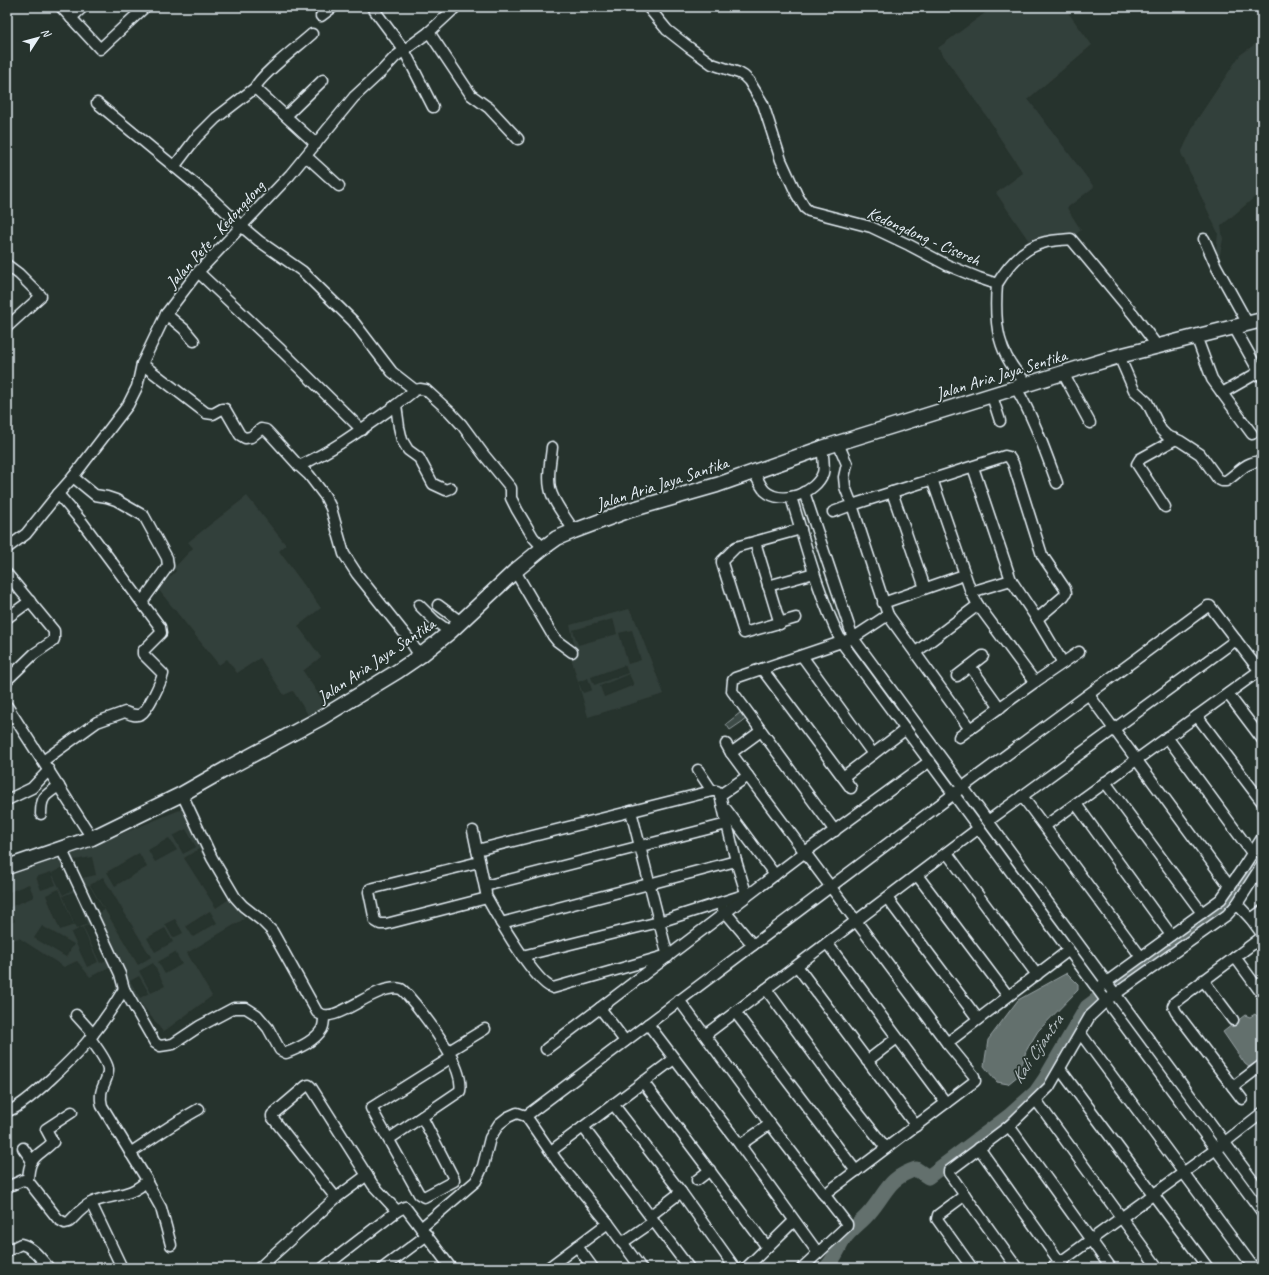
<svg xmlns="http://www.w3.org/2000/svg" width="1269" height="1275" font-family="Caveat,sans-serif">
  <rect width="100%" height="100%" fill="#26332d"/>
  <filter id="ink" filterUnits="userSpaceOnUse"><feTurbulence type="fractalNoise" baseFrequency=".025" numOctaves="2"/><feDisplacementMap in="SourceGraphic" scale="8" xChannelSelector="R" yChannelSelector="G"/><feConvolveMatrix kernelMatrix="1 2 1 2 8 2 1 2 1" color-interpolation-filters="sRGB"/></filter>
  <g filter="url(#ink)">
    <g fill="#333f3a" fill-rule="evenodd">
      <path d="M993,7H1064L1092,45L1028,99L1094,187L1067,208L1081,230L1071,239L1033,247L996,193L1023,173L998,135L992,124L938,48Z"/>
      <path d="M1262,39V191L1221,226L1223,239L1218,265L1214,269L1218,233L1181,153L1196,121L1240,55Z"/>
      <path d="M247,496L286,545L279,551L321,608L298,626L321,657L303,671L333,716L315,726L293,691L284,695L260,658L237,673L227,659L219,665L158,589L176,571L174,568L193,548L188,542Z"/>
      <path d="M629,609L634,617L664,694L588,717L570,654L575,648L570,625ZM613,619L617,634L578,645L573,630ZM632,630L641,660L628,664L619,633ZM625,665L628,673L594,685L591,677ZM629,674L634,685L604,697L600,686ZM588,678L592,690L583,693L578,682Z"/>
      <path d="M182,809L244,919L187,953L212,996L163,1032L128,987L119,959L79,888L68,856ZM186,829L196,847L183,854L173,836ZM169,838L177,850L155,862L148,850ZM199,849L229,899L216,908L184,858ZM139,853L147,867L115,886L107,872ZM92,857L96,875L78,879L74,860ZM103,877L151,957L138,965L90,885ZM89,885L104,910L96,914L82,889ZM210,911L217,923L193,937L186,926ZM175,919L183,933L173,938L165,924ZM165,928L173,942L155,952L147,938ZM175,952L182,964L165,974L158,962ZM153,963L165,986L151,993L139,971ZM139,976L149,993L140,998L130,981Z"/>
      <path d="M62,853L117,963L90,977L77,961L64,967L19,938L7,942V925L15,921L10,909L7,910V908L34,897L29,884L7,893V870ZM63,867L74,889L63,895L52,873ZM51,872L56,885L41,890L36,877ZM59,889L74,925L60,930L46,895ZM75,891L87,924L76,929L63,896ZM92,923L109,959L100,963L83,927ZM42,926L74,944L66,957L34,938ZM82,927L98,962L87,967L71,933Z"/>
    </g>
    <path fill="#3e4b47" stroke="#939ea0" d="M741,712L746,719L730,730L726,724Z"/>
    <g fill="#636f6d" stroke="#98a3a5">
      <path d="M1067,973L1078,984V990L1038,1031L1026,1051L1019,1075L1008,1084L997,1082L984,1066L988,1040L1018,1000Z"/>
      <path d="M1255,1014L1257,1016L1262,1017V1058L1249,1067L1245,1064L1223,1032L1245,1015L1250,1017Z"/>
    </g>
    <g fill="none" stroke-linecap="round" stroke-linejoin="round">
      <path stroke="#636f6d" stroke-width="15" d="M826,1268C834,1260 838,1249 844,1239C851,1229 862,1222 870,1212C887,1192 888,1178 916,1169L928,1177L1009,1116L1036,1092L1045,1079L1087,1007L1220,908L1244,881L1262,851"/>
      <defs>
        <g id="street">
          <path d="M61,7L100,49L145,7"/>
          <path d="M372,7L404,50L433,107"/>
          <path d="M648,7L667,30L690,48L712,64L739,73L744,76L749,81L763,104L781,160L797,195L805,208L809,211L871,227L909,245L947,265L979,278L997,284C1008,266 1025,246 1046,242C1054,240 1063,240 1071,239L1134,315L1158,347"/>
          <path d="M321,16L333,7"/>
          <path d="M71,18L83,7"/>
          <path d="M429,32L471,95L489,108L518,139"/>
          <path d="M255,88C260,75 300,45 312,34"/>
          <path d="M97,103L205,192L241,226L259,241L302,271L353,321L392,372L415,390"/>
          <path d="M286,116L323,80"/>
          <path d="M306,156L339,186"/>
          <path d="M174,167L196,138L216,118L255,88L316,144"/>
          <path d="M1204,239L1216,266L1248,324"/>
          <path d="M7,265L19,274L41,296L7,327"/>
          <path d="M198,272L281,350L362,430"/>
          <path d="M997,284C994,324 997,356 1028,384"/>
          <path d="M166,314L184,329L194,341"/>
          <path d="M1234,327L1262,377"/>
          <path d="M1196,336L1212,379L1222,393"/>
          <path d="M1119,356L1134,390L1147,402L1161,430L1167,436L1180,441L1200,454L1218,479L1222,481H1226C1240,472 1244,462 1262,461"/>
          <path d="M142,364L206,413L213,414L222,409H225L240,435L245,438L251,437L261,429L266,430L270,434L299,466L309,475L325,496L331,508L344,554L357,574L408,638L420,656"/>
          <path d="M1063,373L1090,423"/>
          <path d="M1016,388C1034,418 1045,451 1057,483"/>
          <path d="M992,396L1000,421"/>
          <path d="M1252,434L1222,393L1259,372"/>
          <path d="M552,447C551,460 547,475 550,488C552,501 567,519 574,531"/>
          <path d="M299,466C334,450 365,427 396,405"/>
          <path d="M973,467L1011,580L1037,619L1063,663"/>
          <path d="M754,472C757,478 761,487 765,491C782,506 816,493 823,473C825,466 823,456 822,448"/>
          <path d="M73,477L95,495L107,497L116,500L144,516L167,558L168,566L142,602"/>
          <path d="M932,479L971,592L978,605L1035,682"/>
          <path d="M451,488L446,490L433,484L419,458L408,450L402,440L399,427L396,405L415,390L420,389L426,390L450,412L462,425L484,455L511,488V498L517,510L533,537L543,548"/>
          <path d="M804,492L853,638L1262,1193"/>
          <path d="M892,492L925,588"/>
          <path d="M791,497C806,546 819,597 842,643L1262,1212"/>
          <path d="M1165,507L1137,464L1140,459L1176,439"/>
          <path d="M833,512L852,505L845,487L844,477L847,464L838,443"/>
          <path d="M755,542L780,624"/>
          <path d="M7,548L26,534L58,494L73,477L128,405L137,387L142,364L166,314L198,272L290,175L354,97L381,72L395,57L429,32L456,7"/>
          <path d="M515,571L553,636L557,641L572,652"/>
          <path d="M7,574L54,631V639L53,641L34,654L7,680"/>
          <path d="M768,586L814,573"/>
          <path d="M971,592L1011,580"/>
          <path d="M883,603L964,575"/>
          <path d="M419,605L435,621L450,632"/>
          <path d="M438,605L461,622"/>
          <path d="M888,615L852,505L1005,456L1009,457L1013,463L1042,555L1065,589L1066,593L1064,596L1037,619"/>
          <path d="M7,618L30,601"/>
          <path d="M796,618L744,633L722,563V561L736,547L801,529"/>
          <path d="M916,652L978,605"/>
          <path d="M802,656L873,754"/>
          <path d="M970,666L1000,708"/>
          <path d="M762,669L851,788"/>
          <path d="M957,676L983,656"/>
          <path d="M1228,694L1262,739"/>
          <path d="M1089,695L1230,887"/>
          <path d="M7,706L92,838"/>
          <path d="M1197,716L1262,802"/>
          <path d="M959,737L970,729"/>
          <path d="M1167,737L1252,853"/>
          <path d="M726,744L731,753L748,776L947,1043L974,1076L975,1081L824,1195"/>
          <path d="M731,753L761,731"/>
          <path d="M43,761L97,722L125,712C130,714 135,717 141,714C148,710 161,682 163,674L143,654V651L161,633L160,627L82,522L58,494"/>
          <path d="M698,770L712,791"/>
          <path d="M843,777L906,729"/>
          <path d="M1105,782L1202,913"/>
          <path d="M182,794L212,858L235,897L243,906L261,920L272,931L317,1012C334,1028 375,982 401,989C407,993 411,1000 416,1005C430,1023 465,1068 460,1091L389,1139"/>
          <path d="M1022,796L1141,957"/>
          <path d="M7,800L32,788L49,770"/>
          <path d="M1076,804L1171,935"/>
          <path d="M726,809L775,875"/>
          <path d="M631,811L668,957"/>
          <path d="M41,814C41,797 45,795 59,786"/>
          <path d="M988,821L1236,640"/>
          <path d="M1045,826L1259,671"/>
          <path d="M473,831L486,893"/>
          <path d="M835,831L732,691L733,680L735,678L853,638L888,615L970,729L1035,682L1079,652"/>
          <path d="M477,850L712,791H717L720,795"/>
          <path d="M947,853L1037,975"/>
          <path d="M479,862L370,889L369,892L375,921L380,924H386L487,898C497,916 535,983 553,988L668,955"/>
          <path d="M917,875L1008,996"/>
          <path d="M485,886L727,824"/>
          <path d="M747,896L736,861L720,795L748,776"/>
          <path d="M887,898L978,1019"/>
          <path d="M1237,904L1251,919L1262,934"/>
          <path d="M722,908L753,945"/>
          <path d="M1251,919L1262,911"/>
          <path d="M501,923L736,861"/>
          <path d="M827,943L946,1103"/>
          <path d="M522,956L659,922L744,895"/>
          <path d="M1235,957L1262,994"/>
          <path d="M797,966L916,1126"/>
          <path d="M1203,980L1233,1020"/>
          <path d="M1101,986L1221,899L1242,869L1262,838"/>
          <path d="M124,989L155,1043L160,1046L173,1044L200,1026L234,1008H246L257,1015L268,1028L280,1050L286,1053C299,1048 315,1041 322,1029C324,1025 324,1020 324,1016"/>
          <path d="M766,989L837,1086L886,1148"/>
          <path d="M679,1000L770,1124L847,1224V1226L802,1268"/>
          <path d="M600,1008L625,1041"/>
          <path d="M735,1012L856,1171"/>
          <path d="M76,1015L93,1034"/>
          <path d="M648,1024L740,1145L818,1253"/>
          <path d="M1081,1034L1254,1268"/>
          <path d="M705,1035L979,828"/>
          <path d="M947,1043L1069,950"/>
          <path d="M546,1049L805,852L930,761"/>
          <path d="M449,1051L485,1029"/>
          <path d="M867,1061L897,1038"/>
          <path d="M1060,1069L1208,1268"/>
          <path d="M643,1082L767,1247"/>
          <path d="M1233,1087L1262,1065"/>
          <path d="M1242,1099L1176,1012L1173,1006L1175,1002L1262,937"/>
          <path d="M1036,1100L1158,1268"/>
          <path d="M613,1104L681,1192L735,1268"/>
          <path d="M7,1111C23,1109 80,1052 91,1037C103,1022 114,1006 124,989L120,974L61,848"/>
          <path d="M72,1112L46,1129L53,1142C37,1158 29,1154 28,1181L58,1219L65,1223L69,1222C76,1215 83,1206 93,1202C111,1194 133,1197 147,1180L102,1106C97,1087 109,1082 108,1069C107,1060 95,1046 90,1038"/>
          <path d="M422,1117L454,1179V1181L424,1197L419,1194L371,1108L452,1057"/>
          <path d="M1009,1126L1111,1268"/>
          <path d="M583,1127L689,1268"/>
          <path d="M740,1145L770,1124"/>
          <path d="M23,1148L32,1161"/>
          <path d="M979,1148L1064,1268"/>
          <path d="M551,1151L674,1059"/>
          <path d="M130,1153C153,1138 175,1122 199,1109"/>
          <path d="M697,1180L710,1170"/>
          <path d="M146,1181L161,1208L171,1245"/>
          <path d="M7,1187L23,1180L28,1181"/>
          <path d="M965,1195L938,1215L937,1219L972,1268"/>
          <path d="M336,1198L272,1117V1115L306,1086L309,1085L311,1087L373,1185L397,1211"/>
          <path d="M91,1203L122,1268"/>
          <path d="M655,1212L681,1192"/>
          <path d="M421,1228L476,1181L483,1166L490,1138L499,1124L508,1117L517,1113L526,1116"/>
          <path d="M622,1243L654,1221"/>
          <path d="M577,1246L593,1268"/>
          <path d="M7,1251L21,1244C33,1247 41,1259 49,1268"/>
          <path d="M259,1268L336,1198L367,1175"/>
          <path d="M323,1268L397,1211L405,1207L451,1268"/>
          <path d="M383,1268L427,1235"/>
          <path d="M548,1268L608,1223"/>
          <path d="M641,1268L608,1223L557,1161L526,1116L963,787L1208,606H1210L1262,674"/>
          <path d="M746,1268L794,1221"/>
          <path d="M1017,1268L949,1173V1171L1009,1126L1049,1087L1090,1016L1107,1000L1227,915L1237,904L1262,865"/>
          <path d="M1052,1268L1216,1149L1262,1113"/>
        </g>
        <path id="secondary" d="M7,867L92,838L182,794L226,769L321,718L398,671L420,656L450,632L515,571L543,548L557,538L574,531L630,510L717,485L822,448L1063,373L1119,356L1262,320"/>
      </defs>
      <use href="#street" stroke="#e8f1f8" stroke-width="13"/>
      <use href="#secondary" stroke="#e8f1f8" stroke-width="17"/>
      <use href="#street" stroke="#26332d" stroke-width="10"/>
      <use href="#secondary" stroke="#26332d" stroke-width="14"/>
    </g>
  </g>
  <g text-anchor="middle" stroke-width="3.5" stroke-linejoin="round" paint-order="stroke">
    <g font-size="17" fill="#e8f1f8" stroke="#26332d">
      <text transform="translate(215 234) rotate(-48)" y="6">Jalan Pete - Kedongdong</text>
      <text transform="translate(924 236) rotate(24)" y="6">Kedongdong - Cisereh</text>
      <text transform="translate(1001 374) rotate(-17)" y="6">Jalan Aria Jaya Sentika</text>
      <text transform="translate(662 483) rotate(-18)" y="6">Jalan Aria Jaya Santika</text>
      <text transform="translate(376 660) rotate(-34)" y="6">Jalan Aria Jaya Santika</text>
    </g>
    <g font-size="18" font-style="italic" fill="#b3bdc0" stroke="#26332d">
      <text transform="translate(1037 1049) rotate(-56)" y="6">Kali Cijantra</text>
    </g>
  </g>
  <rect width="1269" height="1275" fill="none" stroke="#26332d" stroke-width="24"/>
  <rect x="12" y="12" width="1245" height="1251" fill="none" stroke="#e8f1f8" stroke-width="1.5" filter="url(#ink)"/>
  <g transform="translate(38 38) rotate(54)" stroke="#26332d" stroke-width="3" paint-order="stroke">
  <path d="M0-3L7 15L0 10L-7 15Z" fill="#e8f1f8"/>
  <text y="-6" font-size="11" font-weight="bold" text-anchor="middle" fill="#e8f1f8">N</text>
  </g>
</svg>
